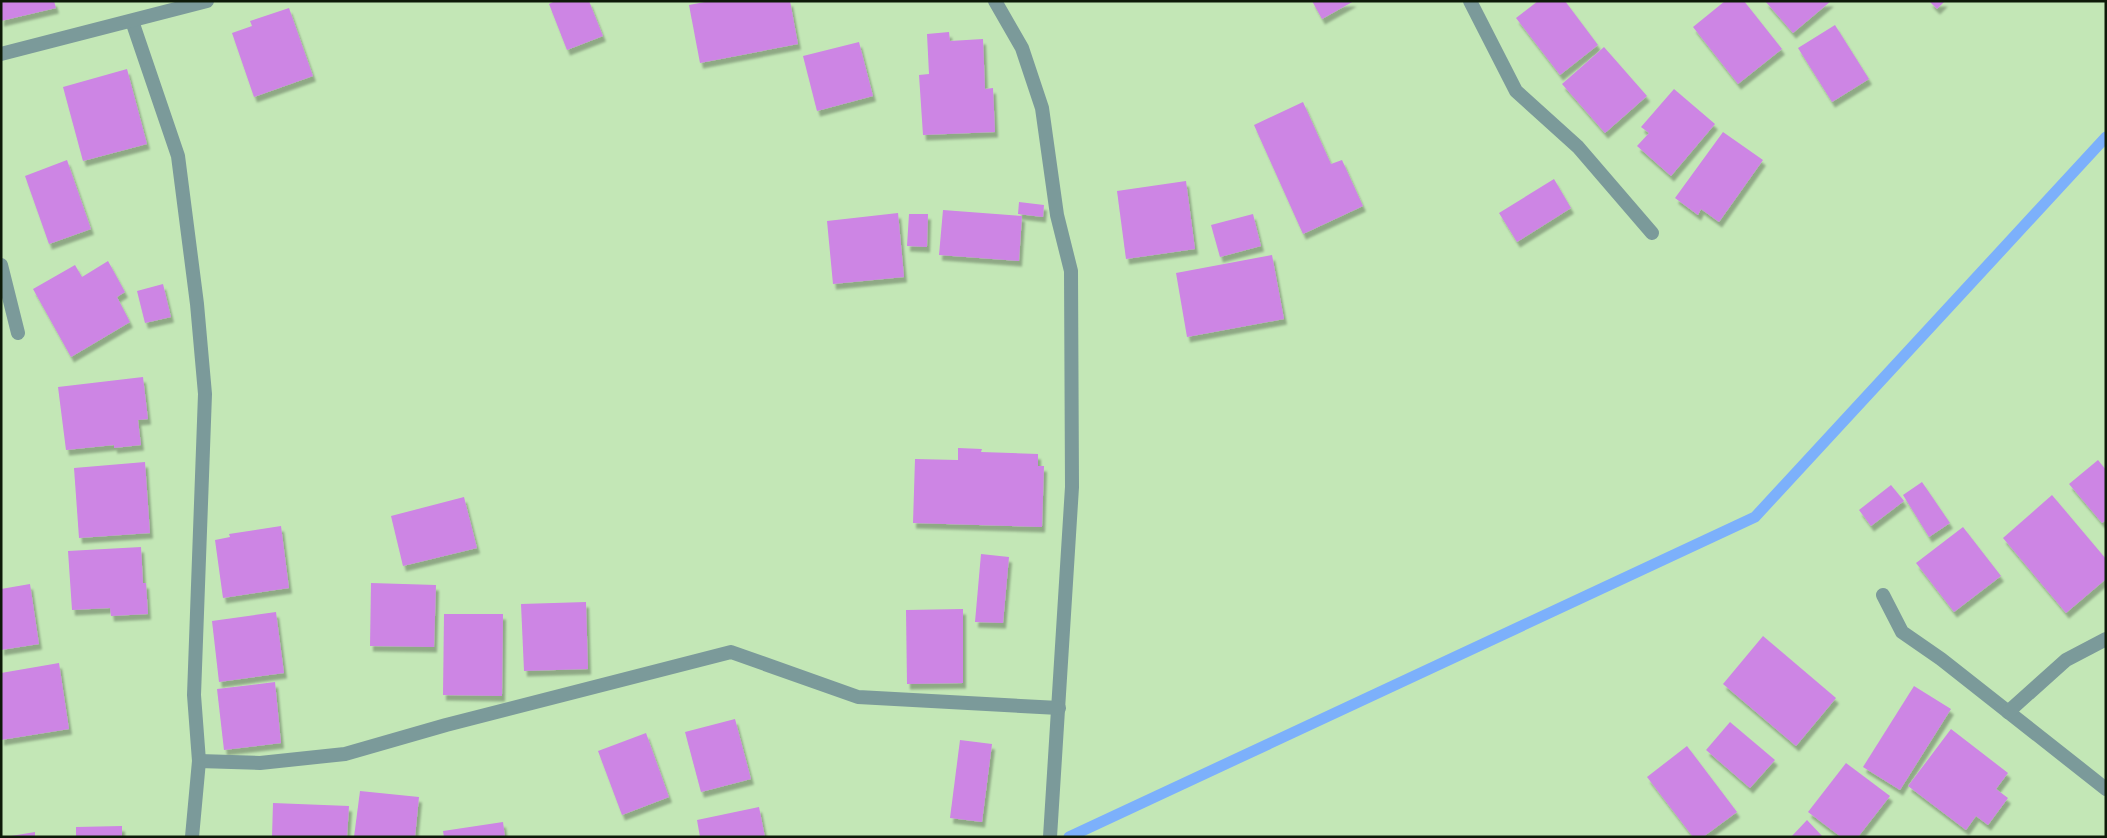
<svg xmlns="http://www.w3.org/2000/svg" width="2107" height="838" font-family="'Varela Round',sans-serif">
  <defs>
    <filter id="shadow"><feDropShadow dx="3" dy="5.5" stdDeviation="1" flood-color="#0004"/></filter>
  </defs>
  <rect width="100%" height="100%" fill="#c3e7b6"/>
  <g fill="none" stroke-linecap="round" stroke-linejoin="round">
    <path stroke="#7cb0fb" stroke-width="11" d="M1069,837L1755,517L2106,137"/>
  </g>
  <g fill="#cd85e4" filter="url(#shadow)">
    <path d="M1,1H54L56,8L1,21Z"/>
    <path d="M555,1H589L603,36L567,50L549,4Z"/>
    <path d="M710,1H790L798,44L700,63L689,5Z"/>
    <path d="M1312,1H1354L1322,19Z"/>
    <path d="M1538,1H1565L1598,45L1560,75L1516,18Z"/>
    <path d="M1725,1H1744L1782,49L1738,84L1693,27Z"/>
    <path d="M1765,1H1831L1793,33Z"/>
    <path d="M1929,1H1945L1937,9Z"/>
    <path d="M289,8L313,76L254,97L232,33L252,26L250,21Z"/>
    <path d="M1835,25L1869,79L1832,102L1798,48Z"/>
    <path d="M949,32L950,41L983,39L985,89L993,88L995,132L923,135L919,75L929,74L927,34Z"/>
    <path d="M859,42L873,96L817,111L803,56Z"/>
    <path d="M1604,47L1647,96L1605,133L1562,84Z"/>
    <path d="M127,69L147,144L83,161L63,87Z"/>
    <path d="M1674,89L1715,124L1671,176L1637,146L1649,133L1641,127Z"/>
    <path d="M1303,102L1331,164L1342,160L1363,206L1303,234L1254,125Z"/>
    <path d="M1723,132L1763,160L1719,222L1701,209L1698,215L1675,198Z"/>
    <path d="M67,160L91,229L49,244L25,176Z"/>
    <path d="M1554,179L1571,208L1517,242L1499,213Z"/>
    <path d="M1186,181L1195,249L1126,259L1117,191Z"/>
    <path d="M1019,202L1044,205L1043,217L1018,214Z"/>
    <path d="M943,210L1022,216L1019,261L939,255Z"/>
    <path d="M898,213L904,277L833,284L827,221Z"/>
    <path d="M909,214H928L927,247L907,246Z"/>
    <path d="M1253,214L1261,246L1220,257L1211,225Z"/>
    <path d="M1272,255L1284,319L1187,337L1176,273Z"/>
    <path d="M108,261L125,292L117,297L130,322L71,357L33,289L75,265L82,277Z"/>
    <path d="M163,284L171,317L145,323L137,291Z"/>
    <path d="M143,377L148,419L138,420L141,445L114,448V445L66,450L58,387Z"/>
    <path d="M958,448L982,449L981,452L1038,454V466H1044L1042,527L913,523L915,459L958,460Z"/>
    <path d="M2098,460L2106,470V520L2102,523L2069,484Z"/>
    <path d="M145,462L150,533L79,538L74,468Z"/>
    <path d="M1922,482L1950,523L1929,537L1903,495Z"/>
    <path d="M1891,485L1904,501L1871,526L1859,510Z"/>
    <path d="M2052,495L2106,559V579L2066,613L2003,538Z"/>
    <path d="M464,497L477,548L403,566L391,516Z"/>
    <path d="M281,526L289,588L223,598L215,540L230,537L229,534Z"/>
    <path d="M1963,527L2001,576L1954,612L1916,563Z"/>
    <path d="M141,547L143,583H146L148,614L111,616L110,608L72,610L68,551Z"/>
    <path d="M981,554L1009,557L1003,623L975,622Z"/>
    <path d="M371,583L436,585L434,647L370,646Z"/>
    <path d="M30,584L39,644L1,650V589Z"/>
    <path d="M586,602L588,669L524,671L521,604Z"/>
    <path d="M963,609V683L907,684L906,610Z"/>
    <path d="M276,612L284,673L219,682L212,621Z"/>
    <path d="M444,614H503L502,696L443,695Z"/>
    <path d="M1763,636L1836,698L1796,746L1723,684Z"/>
    <path d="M59,663L69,729L1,740V673Z"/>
    <path d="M275,682L281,743L224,750L217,689Z"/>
    <path d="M1914,686L1951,709L1900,790L1863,767Z"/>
    <path d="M735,719L751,779L701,792L685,732Z"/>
    <path d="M1730,722L1775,760L1750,788L1706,750Z"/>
    <path d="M1951,729L2008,773L1996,789L2008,798L1988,825L1976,816L1966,830L1908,786Z"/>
    <path d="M646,733L669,797L622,815L598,751Z"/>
    <path d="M960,740L992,744L982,822L950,818Z"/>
    <path d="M1687,746L1737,812L1703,837H1693L1647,777Z"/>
    <path d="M1846,763L1890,796L1858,837H1841L1808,812Z"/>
    <path d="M360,791L419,797L415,837H354Z"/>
    <path d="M273,803L349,806L347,837H272Z"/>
    <path d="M759,807L765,837H700L697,820Z"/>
    <path d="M1807,820L1823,837H1791Z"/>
    <path d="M503,822L505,837H444L443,831Z"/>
    <path d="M122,826V837H76V827Z"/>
    <path d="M35,832V837H11V836Z"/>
  </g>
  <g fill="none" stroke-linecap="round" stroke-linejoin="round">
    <g stroke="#7b9a9a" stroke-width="14">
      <path d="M995,1L1022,48L1042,108L1057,215L1071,271L1072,487L1050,837"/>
      <path d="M1470,1L1516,91L1578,147L1652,233"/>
      <path d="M132,21L178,156L197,304L205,394L194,695L199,761"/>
      <path d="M1,54L207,1"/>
      <path d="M1,265L18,333"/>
      <path d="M1883,595L1902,632L1941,659L2106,789"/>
      <path d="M2008,712L2066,660L2106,639"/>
      <path d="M192,837L199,761L260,763L345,754L446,725L731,652L858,697L1059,708"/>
    </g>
  </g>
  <rect width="2107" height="838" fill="none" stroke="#0d1a08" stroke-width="5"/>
</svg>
